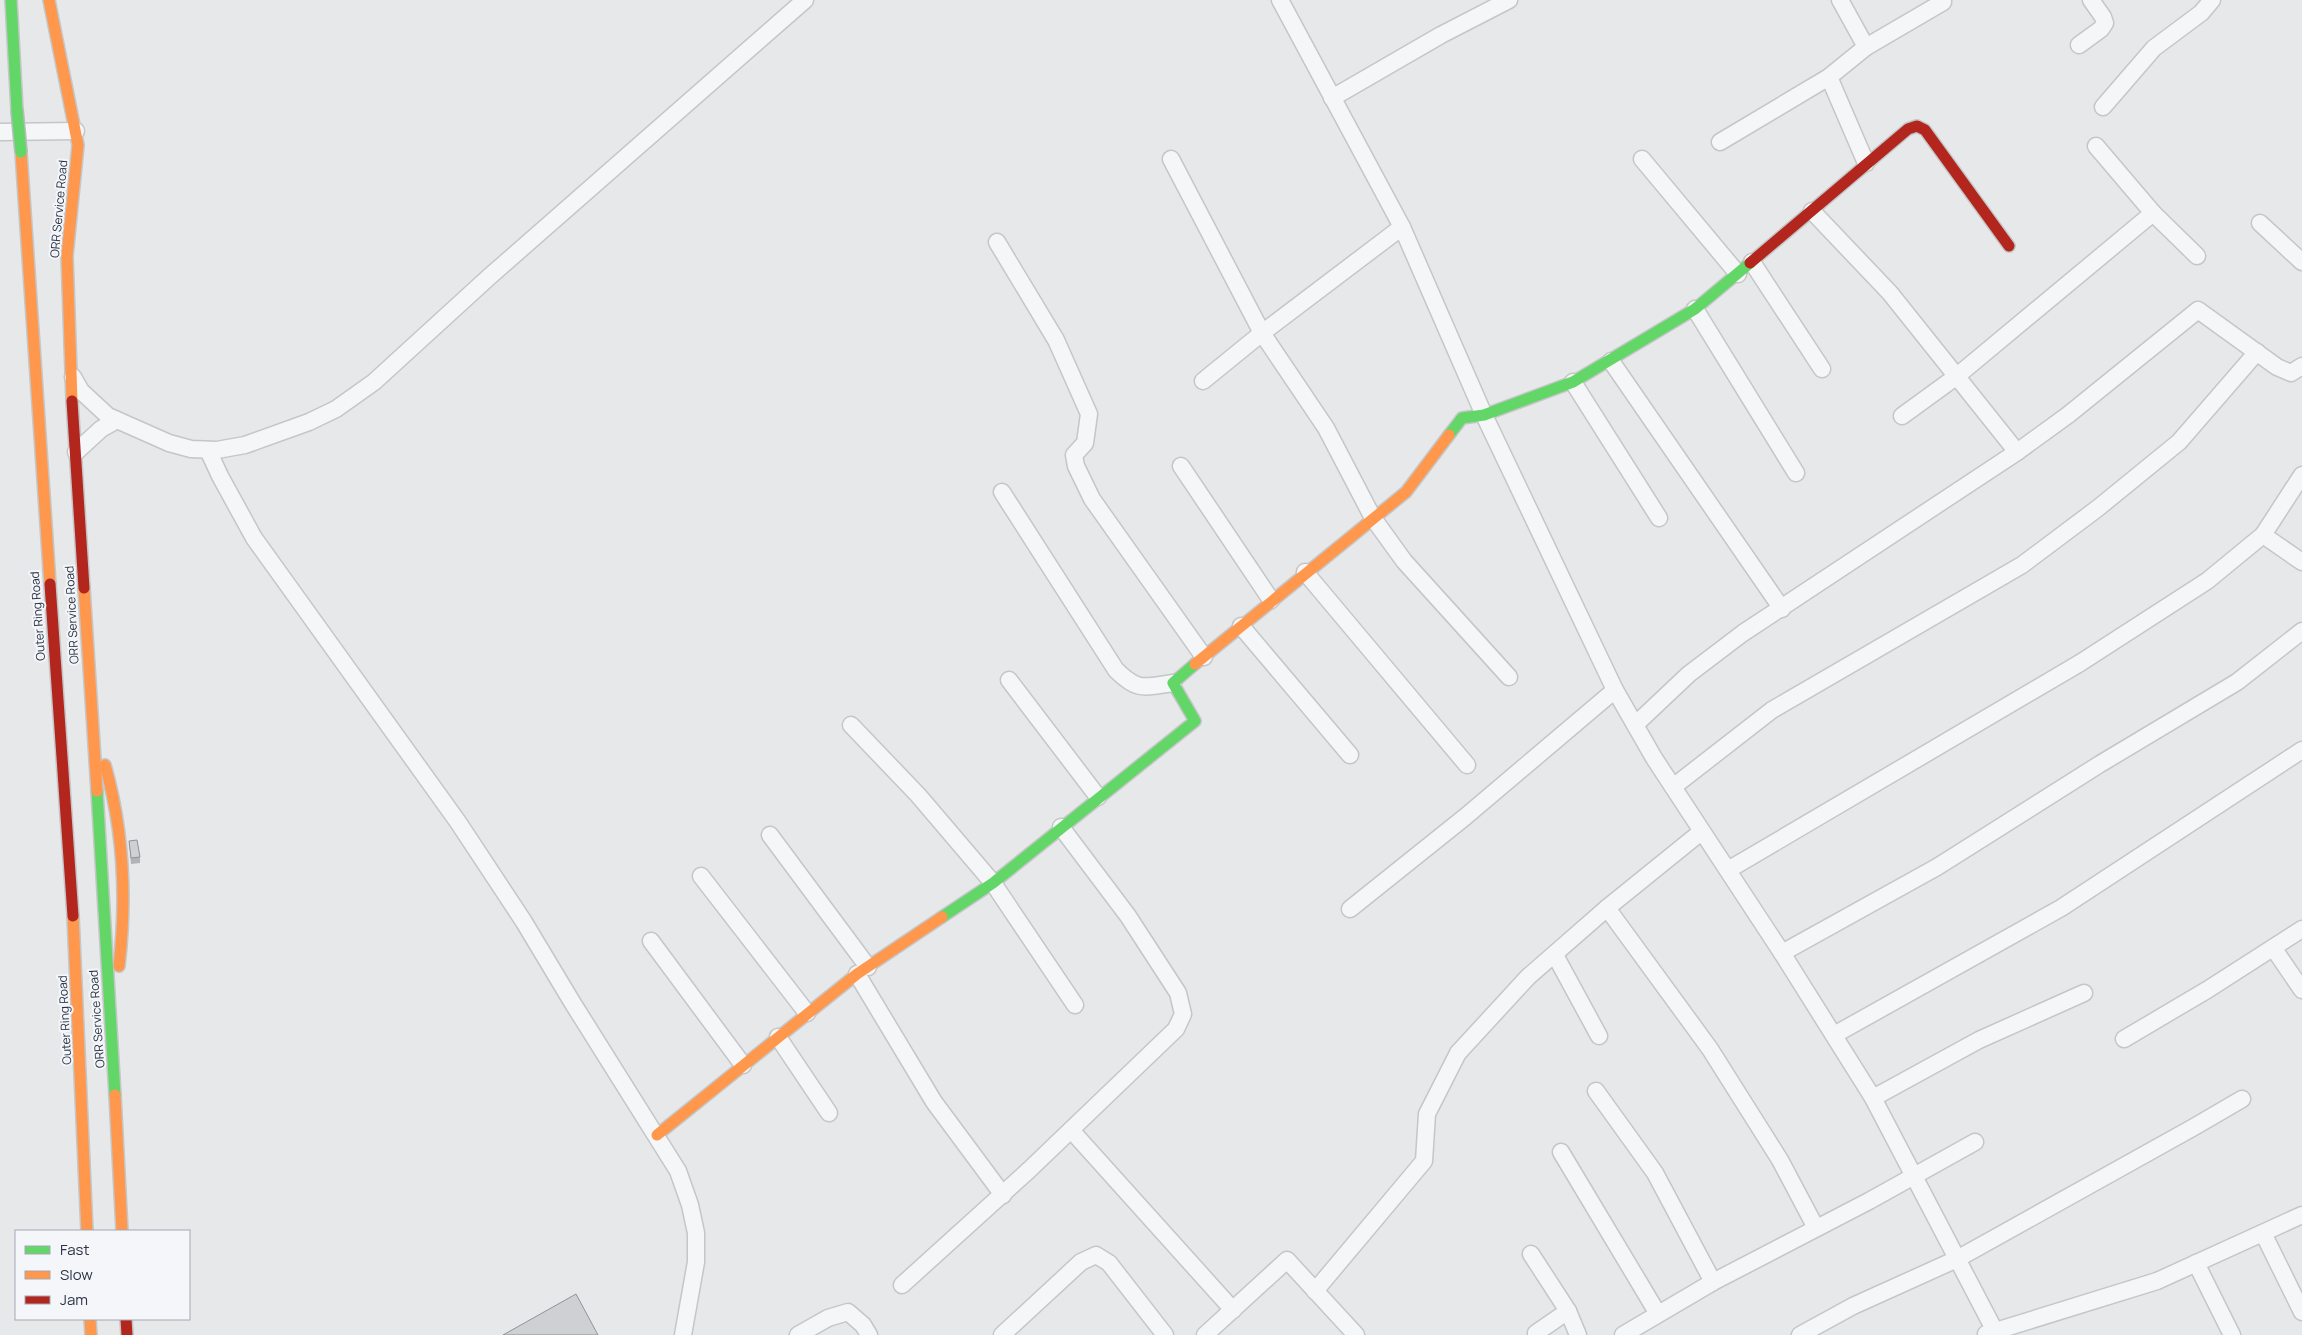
<svg xmlns="http://www.w3.org/2000/svg" width="2302" height="1335" font-family="Manrope,sans-serif">
  <rect width="100%" height="100%" fill="#e6e8ea"/>
  <g fill="none" stroke-linecap="round" stroke-linejoin="round">
    <defs>
      <g id="street">
        <path d="M1280,0L1402,227L1484,415L1615,690L1654,758L1782,953L1873,1098L1997,1335"/>
        <path d="M1840,0L1866,47"/>
        <path d="M2079,45L2101,29L2105,23L2103,17L2091,0"/>
        <path d="M1829,77L1866,163"/>
        <path d="M1332,98L1441,35L1509,0"/>
        <path d="M2103,107L2154,48L2201,13L2212,0"/>
        <path d="M0,132L76,131"/>
        <path d="M1720,142L1829,77L1866,47L1943,2L1942,0"/>
        <path d="M1171,159L1262,333L1326,428L1373,518L1404,561L1509,677"/>
        <path d="M1642,159L1738,274"/>
        <path d="M1812,211L1890,293L2017,452"/>
        <path d="M2153,213L2197,256"/>
        <path d="M2260,223L2302,262"/>
        <path d="M997,242L1056,340L1089,414L1085,443L1074,455L1076,466L1092,499L1204,657"/>
        <path d="M1752,262L1822,369"/>
        <path d="M1695,309L1796,473"/>
        <path d="M1611,361L1782,609"/>
        <path d="M73,377L81,391L108,416L169,443L191,449L217,450L245,445L309,422L336,409L374,382L489,277L805,0"/>
        <path d="M1203,381L1262,333L1402,227"/>
        <path d="M1573,382L1659,518"/>
        <path d="M1902,416L1957,376L2153,213L2096,146"/>
        <path d="M208,450L220,476L254,538L458,822L524,922L572,1002L678,1171L690,1205L696,1233V1262L683,1335"/>
        <path d="M76,452L101,429L117,420"/>
        <path d="M1181,466L1271,600"/>
        <path d="M1002,492L1116,670C1138,692 1144,687 1173,683"/>
        <path d="M2263,535L2302,562"/>
        <path d="M1305,572L1467,765"/>
        <path d="M1241,626L1350,755"/>
        <path d="M1009,680L1098,797"/>
        <path d="M1636,724L1689,674L1743,633L2017,452L2068,415L2198,310L2277,367L2291,373L2302,366"/>
        <path d="M851,725L918,795L993,883L1075,1005"/>
        <path d="M1673,787L1772,710L2022,565L2098,508L2179,442L2257,352"/>
        <path d="M770,835L868,967"/>
        <path d="M1728,870L2080,663L2207,581L2263,535L2302,475"/>
        <path d="M701,876L807,1013"/>
        <path d="M1607,908L1710,1049L1780,1160L1816,1228"/>
        <path d="M1350,909L1465,817L1615,690"/>
        <path d="M651,941L743,1065"/>
        <path d="M2274,949L2302,990"/>
        <path d="M1782,953L1937,867L2100,764L2237,682L2302,631"/>
        <path d="M1555,955L1599,1036"/>
        <path d="M857,974L934,1102L1003,1195"/>
        <path d="M1834,1035L2061,908L2302,750"/>
        <path d="M778,1037L829,1113"/>
        <path d="M2124,1039L2207,990L2302,929"/>
        <path d="M1596,1091L1655,1173L1713,1282"/>
        <path d="M1873,1098L1979,1040L2084,993"/>
        <path d="M1071,1130L1233,1310"/>
        <path d="M1561,1152L1658,1314"/>
        <path d="M2263,1233L2302,1312"/>
        <path d="M1531,1254L1568,1311L1578,1335"/>
        <path d="M2196,1263L2232,1335"/>
        <path d="M902,1285L1029,1170L1176,1029L1183,1014L1178,993L1128,916L1061,827"/>
        <path d="M1315,1291L1424,1161L1427,1114L1458,1053L1528,977L1607,908L1701,832"/>
        <path d="M1536,1333L1568,1311"/>
        <path d="M1986,1334L2157,1281L2302,1215"/>
        <path d="M798,1335L828,1318L848,1312L863,1325L869,1335"/>
        <path d="M1002,1335L1081,1262L1096,1255L1109,1263L1165,1335"/>
        <path d="M1205,1335L1287,1260L1356,1335"/>
        <path d="M1623,1335L1713,1282L1869,1201L1975,1142"/>
        <path d="M1800,1335L1853,1306L1957,1259L2194,1127L2242,1099"/>
      </g>
      <g id="fast">
        <path d="M11,0L17,110"/>
        <path d="M1449,435L1462,418L1484,415L1573,382L1695,309L1750,263"/>
        <path d="M97,791L115,1095"/>
        <path d="M942,917L993,883L1195,721L1173,683L1195,664"/>
      </g>
      <g id="slow">
        <path d="M49,0L78,145L67,256L72,401"/>
        <path d="M21,152L50,584"/>
        <path d="M84,588L97,791"/>
        <path d="M1195,664L1406,492L1449,435"/>
        <path d="M105,765C124,832 127,897 119,966"/>
        <path d="M73,916L87,1231"/>
        <path d="M115,1095L122,1231"/>
        <path d="M657,1135L857,974L942,917"/>
        <path d="M90,1319L91,1335"/>
      </g>
      <g id="jam">
        <path d="M1750,263L1908,129L1917,126L1925,130L2009,246"/>
        <path d="M72,401L84,588"/>
        <path d="M50,584L73,916"/>
        <path d="M126,1319L127,1335"/>
      </g>
    </defs>
    <use href="#street" stroke="#c4c6c8" stroke-width="19"/>
    <use href="#fast" stroke="#c4c6c8" stroke-width="14"/>
    <use href="#slow" stroke="#c4c6c8" stroke-width="14"/>
    <use href="#jam" stroke="#c4c6c8" stroke-width="14"/>
    <use href="#street" stroke="#f5f6f7" stroke-width="16"/>
    <use href="#fast" stroke="#63d668" stroke-width="11"/>
    <use href="#slow" stroke="#ff974d" stroke-width="11"/>
    <use href="#jam" stroke="#b3261e" stroke-width="11"/>
    <defs>
      <path id="fast-bridge" d="M17,110L21,152"/>
    </defs>
    <use href="#fast-bridge" stroke="#b8bbbf" stroke-width="14" stroke-linecap="butt"/>
    <use href="#fast-bridge" stroke="#63d668" stroke-width="11"/>
  </g>
  <path fill="#b1b3b5" d="M129,841L140,857V863L131,864Z"/>
  <g fill="#ced0d3" stroke="#909294">
    <path d="M137,840L140,857L131,858L129,841Z"/>
    <path d="M576,1294L598,1335H503Z"/>
  </g>
  <g text-anchor="middle" stroke-width="4" stroke-linejoin="round" paint-order="stroke">
    <g font-size="12" fill="#2b3445" stroke="#f4f6f9">
      <text transform="translate(59 209) rotate(-85)" y="4">ORR Service Road</text>
      <text transform="translate(72 615) rotate(-93)" y="4">ORR Service Road</text>
      <text transform="translate(38 616) rotate(-94)" y="4">Outer Ring Road</text>
      <text transform="translate(97 1019) rotate(-94)" y="4">ORR Service Road</text>
      <text transform="translate(65 1020) rotate(-93)" y="4">Outer Ring Road</text>
    </g>
  </g>
  <rect x="15" y="1230" width="175" height="90" fill="#f4f6f9" stroke="#a4a8b1"/>
  <rect x="25" y="1246" width="25" height="8" fill="#63d668" stroke="#a4a8b1"/>
  <text x="60" y="1255" font-size="15" fill="#2b3445">Fast</text>
  <rect x="25" y="1271" width="25" height="8" fill="#ff974d" stroke="#a4a8b1"/>
  <text x="60" y="1280" font-size="15" fill="#2b3445">Slow</text>
  <rect x="25" y="1296" width="25" height="8" fill="#b3261e" stroke="#a4a8b1"/>
  <text x="60" y="1305" font-size="15" fill="#2b3445">Jam</text>
</svg>
